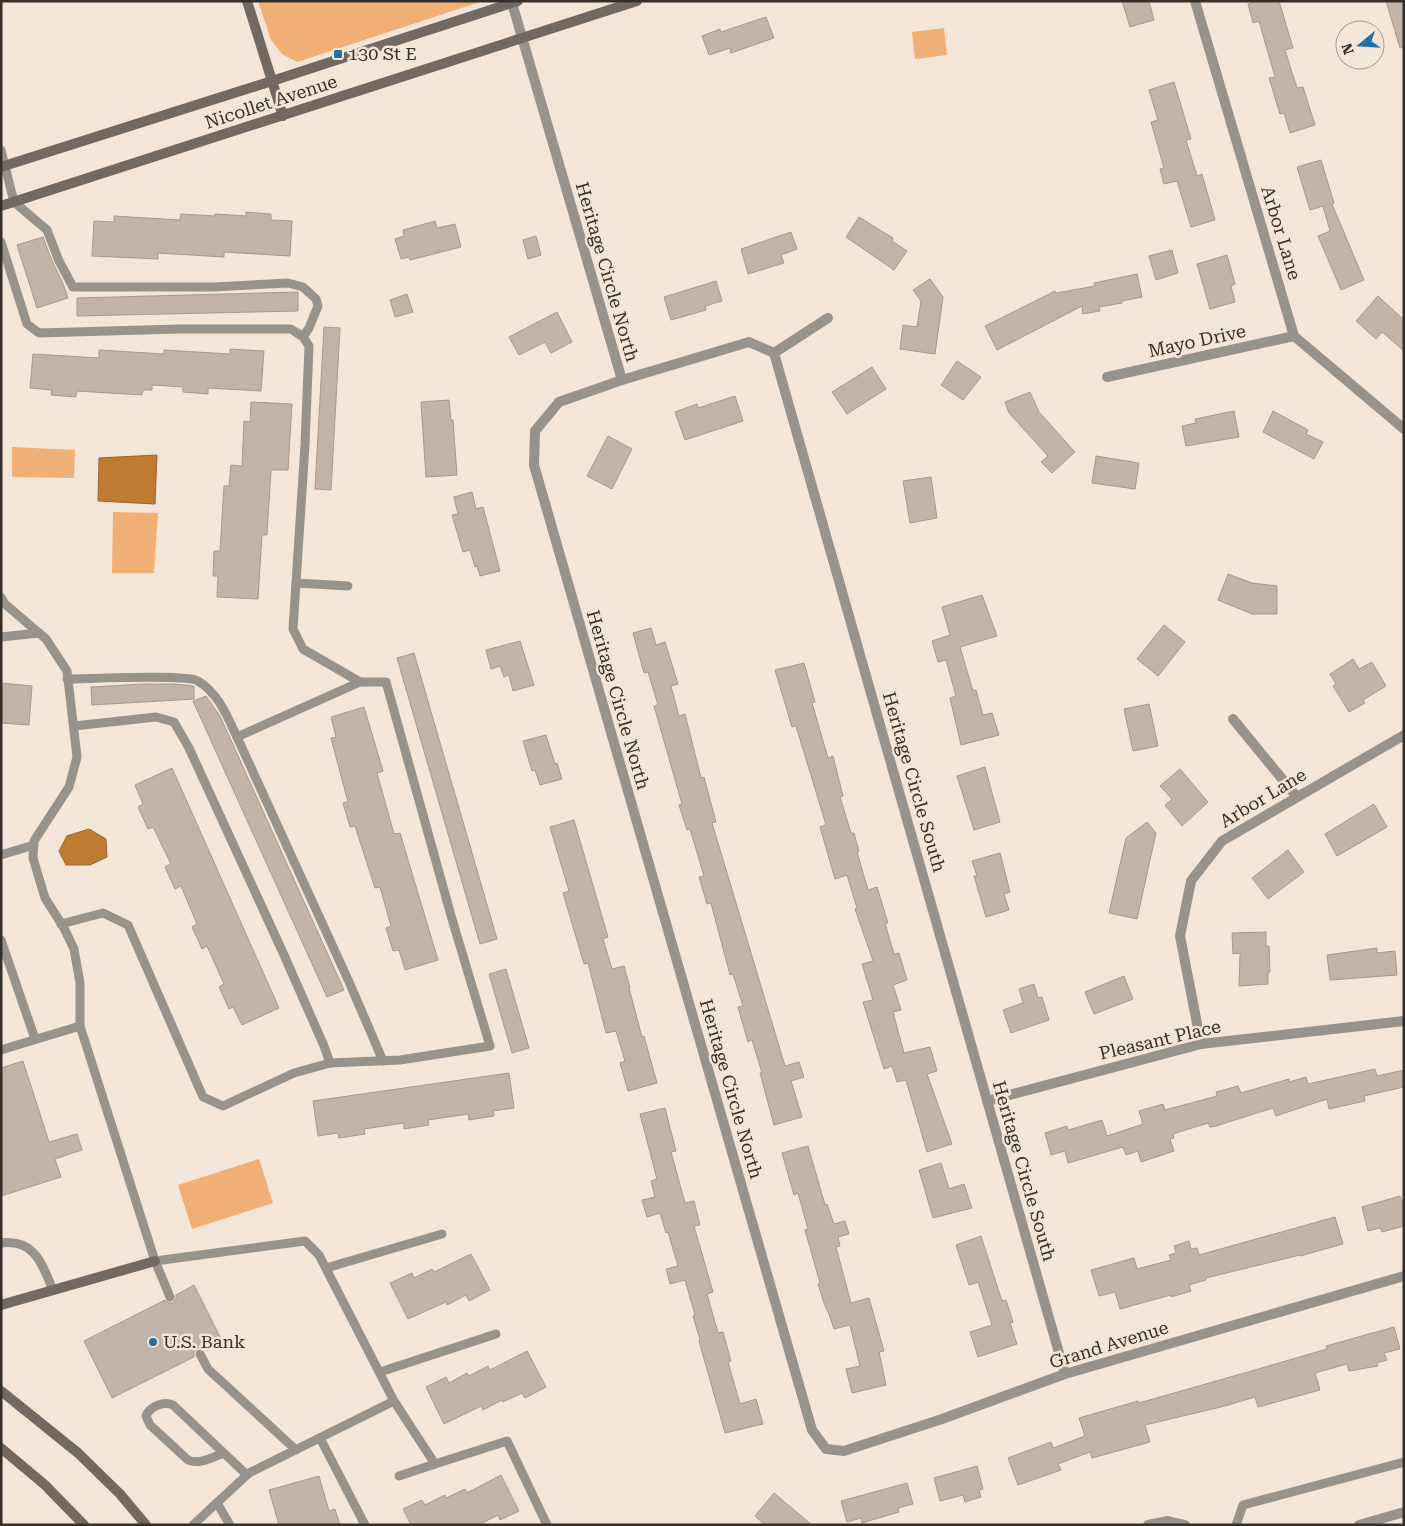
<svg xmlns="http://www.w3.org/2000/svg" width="1405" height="1526" font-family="'Roboto Serif',serif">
  <rect width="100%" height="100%" fill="#f4e5d9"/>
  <g fill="#efaf75">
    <path d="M258,1H483L297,62L282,54L271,40Z"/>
    <path d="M944,28L947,55L915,59L912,32Z"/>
    <path d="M12,447L75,450L74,478L12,477Z"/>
    <path d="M113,512L158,513L154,573H112Z"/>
    <path d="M259,1159L273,1203L192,1229L178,1185Z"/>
  </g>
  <g fill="#c07a32" stroke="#966430">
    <path d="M157,455L155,504L98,501L99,458Z"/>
    <path d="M89,829L106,839L107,857L90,865H66L59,851L67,836Z"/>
  </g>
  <g fill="#c1b3a7" stroke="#a6988d">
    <path d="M1122,1H1149L1154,20L1130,27Z"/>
    <path d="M1257,1H1279L1293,48L1285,50L1297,88L1303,87L1315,125L1290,133L1284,113L1280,114L1269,78L1275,77L1259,21L1253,23L1248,4Z"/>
    <path d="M1386,1H1404V47L1400,48Z"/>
    <path d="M766,17L774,38L731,53L730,48L709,55L702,36L720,29L721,32Z"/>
    <path d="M1174,82L1191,139L1186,140L1197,176L1202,174L1215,220L1191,227L1177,181L1164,184L1160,169L1164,168L1151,122L1158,120L1149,90Z"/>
    <path d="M1321,160L1334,203L1332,204L1364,280L1341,290L1318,236L1330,231L1323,206L1310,210L1297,167Z"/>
    <path d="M246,212L271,214V220L292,221L290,256L224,252V257L158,253V259L92,256L94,221L114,222V216L180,220L181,214L215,216V214L246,216Z"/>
    <path d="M859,217L893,238L892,241L907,251L894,270L846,237Z"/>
    <path d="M435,221L437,228L455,224L461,247L410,260L409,257L401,259L395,239L404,236L403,230Z"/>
    <path d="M791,232L797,249L781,255L784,263L748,274L741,249Z"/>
    <path d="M536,236L541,255L528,259L523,240Z"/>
    <path d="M43,237L53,263L62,281L68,298L37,308L17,245Z"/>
    <path d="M1172,250L1178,273L1156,280L1149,256Z"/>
    <path d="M1227,255L1235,284L1231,286L1235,302L1210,309L1197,264Z"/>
    <path d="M1137,274L1142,297L1122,301V303L1099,307L1100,311L1083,314L1082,306L997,350L985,326L1055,291L1056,293L1095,286L1094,283Z"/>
    <path d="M930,279L943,297L935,354L900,349L903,325L917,327L921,301L913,290Z"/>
    <path d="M716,281L722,301L705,306L706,310L671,320L664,297Z"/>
    <path d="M298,292V311L77,316V298Z"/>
    <path d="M407,294L413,312L395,317L390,300Z"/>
    <path d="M1378,296L1404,320V351L1382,332L1376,339L1356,321Z"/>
    <path d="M557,312L572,342L551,353L545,342L519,355L509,337Z"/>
    <path d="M324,327L340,328L331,490L315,489Z"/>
    <path d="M230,349L264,351L261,391L208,388V394L183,392V387L152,385V390H143L142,395L77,391L76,397L51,395L52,390L30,388L33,354L99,358V350L164,354V350L230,354Z"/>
    <path d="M957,361L981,377L963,400L941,385Z"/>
    <path d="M872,367L886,389L847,414L832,392Z"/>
    <path d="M1030,392L1039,412L1075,452L1052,473L1041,462L1048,456L1009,413L1005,402Z"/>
    <path d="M735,396L743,421L685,440L675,412L697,404L698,408Z"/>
    <path d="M449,400L451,420H453L457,475L426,477L421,402Z"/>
    <path d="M251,402L292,404L288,470H271L267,535H262L258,599L217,597L218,576H213L214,551H220L224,486H229L231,465L242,466L244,421L250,422Z"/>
    <path d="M1234,411L1239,437L1186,446L1182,426L1196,423L1195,419Z"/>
    <path d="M1273,411L1308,430L1306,434L1323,442L1314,459L1263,432Z"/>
    <path d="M608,436L632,449L612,489L587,476Z"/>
    <path d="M1096,456L1139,463L1135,489L1092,483Z"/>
    <path d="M931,477L937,518L910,523L903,481Z"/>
    <path d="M472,492L476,509L483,507L500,571L480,576L477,566L475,567L470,550L463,552L452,515L458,514L454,497Z"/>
    <path d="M1228,574L1252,583L1277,586V614H1252L1218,600Z"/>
    <path d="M982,595L997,636L960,647L973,691L976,690L983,715L992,713L999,735L961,745L950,698L956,696L946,660L938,662L932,641L950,635L942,607Z"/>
    <path d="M1164,625L1185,642L1158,676L1137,659Z"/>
    <path d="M651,628L656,645L665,642L678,684L671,686L679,716L685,714L701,778L704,777L716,822L712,823L785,1066L799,1062L804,1077L791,1081L802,1117L774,1125L760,1073H762L752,1040L748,1042L738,1007L743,1006L733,974L730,975L711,903L707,904L699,877L704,876L690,829L687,830L679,805L682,804L654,706L658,705L648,672L644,673L633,633Z"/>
    <path d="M520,641L534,685L513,691L509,675L504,677L500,666L491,669L486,650Z"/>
    <path d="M414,653L497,939L480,944L397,658Z"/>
    <path d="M1353,659L1359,669L1372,662L1386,686L1363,700L1365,703L1349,712L1333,686L1336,684L1330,674Z"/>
    <path d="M804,663L815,702L812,703L828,758L833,756L843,796L840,797L851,833H854L859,851L857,852L868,890L877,887L888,923H885L894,954L899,953L907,980L893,985L901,1010L893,1012L904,1053L930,1047L937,1071L927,1074L952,1144L927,1152L906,1080L897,1082L892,1066L884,1069L863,1002L873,1000L862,964L873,961L855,909L857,908L847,875L835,879L820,827L826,825L796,726L792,727L775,670Z"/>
    <path d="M1,683L32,686L29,725L1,723Z"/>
    <path d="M142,684H175L194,686V699L92,705L91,687Z"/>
    <path d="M206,696L220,716L344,990L327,997L193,701Z"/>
    <path d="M1149,704L1158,746L1133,751L1124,709Z"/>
    <path d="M364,707L383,771L377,773L394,834L400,833L438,960L405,970L399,950L393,951L386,928L391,926L380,887L375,888L355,826L350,827L343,803L348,802L331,738L336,737L331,717Z"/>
    <path d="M546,735L555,764L557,763L562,779L540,785L535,770L532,771L523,741Z"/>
    <path d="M985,767L1000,822L974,830L957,776Z"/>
    <path d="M172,768L279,1008L242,1025L233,1007L229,1009L219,987L224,984L207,946L202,949L192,927L197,924L181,886L175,889L165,867L171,864L153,827L148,829L138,807L143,804L135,785Z"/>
    <path d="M1180,769L1208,802L1182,826L1165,805L1172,799L1160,786Z"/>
    <path d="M1374,804L1387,827L1337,856L1325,834Z"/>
    <path d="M574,820L608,937L603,939L612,969L624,966L630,988H629L642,1037L644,1036L657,1083L628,1091L620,1063L625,1061L616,1031L606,1033L588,963L584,964L563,893L569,891L550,827Z"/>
    <path d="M1147,822L1156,833L1137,919L1109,913L1126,838Z"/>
    <path d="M1288,850L1304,872L1268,899L1252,878Z"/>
    <path d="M1000,853L1010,892L1004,894L1009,910L986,917L974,876H977L972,861Z"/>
    <path d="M1266,932V946H1269L1270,972H1268V984L1239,986L1240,953L1233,954L1232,933Z"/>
    <path d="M1377,948V953L1395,951L1397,975L1330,980L1327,955Z"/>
    <path d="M506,969L529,1048L512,1053L489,974Z"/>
    <path d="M1124,976L1133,999L1094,1014L1085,992Z"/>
    <path d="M1034,984L1038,998L1042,997L1049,1020L1011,1033L1003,1010L1023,1003L1019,989Z"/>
    <path d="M23,1061L49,1142L77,1134L82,1150L55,1159L61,1177L1,1196V1068Z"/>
    <path d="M1375,1069L1377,1076L1404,1070V1087L1364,1096L1365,1101L1329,1109L1327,1099L1276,1116L1273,1108L1216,1126L1210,1127L1208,1123L1173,1134L1174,1138L1170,1139L1174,1151L1141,1162L1138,1151L1126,1155L1123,1147L1068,1163L1065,1151L1051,1155L1045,1133L1067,1126L1068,1130L1102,1120L1107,1136L1143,1124L1139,1111L1163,1104L1165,1110L1217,1096L1216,1092L1238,1086L1241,1093L1289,1079V1082L1306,1077L1308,1084Z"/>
    <path d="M509,1073L514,1108L493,1111L494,1116L469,1120L468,1114L428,1120L429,1125L404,1129V1123L364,1129L365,1134L339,1138L338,1133L318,1136L313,1101Z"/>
    <path d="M665,1108L676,1151L671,1152L685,1203L694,1201L700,1225L694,1226L713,1292L707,1294L718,1333L723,1332L731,1361L728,1362L740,1404L756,1399L763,1424L725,1433L699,1341L700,1340L693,1316L695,1315L685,1280L670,1284L666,1269L678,1266L668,1232L666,1233L660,1213L647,1217L642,1200L655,1197L651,1181L657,1179L640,1114Z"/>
    <path d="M808,1146L825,1205L827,1204L834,1224L845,1221L849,1234L838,1237L840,1246L836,1247L851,1303L869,1298L884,1351L879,1352L886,1385L852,1393L846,1369L860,1366L850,1325L834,1329L829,1314L825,1306L818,1284L820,1283L805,1230L808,1229L798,1193L794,1195L782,1153Z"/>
    <path d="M941,1163L949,1189L964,1184L972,1208L933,1218L919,1170Z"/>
    <path d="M1400,1196L1404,1208V1226L1382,1232L1380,1228L1368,1231L1362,1207Z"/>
    <path d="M1335,1217L1343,1244L1300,1256V1255L1206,1278V1280L1189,1285L1191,1291L1171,1297V1295L1120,1309L1115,1292L1099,1296L1091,1270L1134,1258L1137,1269L1171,1260L1169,1255L1176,1253L1174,1246L1189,1241L1191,1249L1197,1248L1199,1255Z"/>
    <path d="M981,1236L1002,1301L1006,1300L1013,1322L1010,1323L1017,1344L978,1357L970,1332L992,1325L978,1282L969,1285L956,1245Z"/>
    <path d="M471,1254L490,1290L469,1301L466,1295L447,1305L446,1302L408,1319L390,1283L412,1273L414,1278L432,1269L434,1272Z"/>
    <path d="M194,1285L223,1343L206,1351L203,1348H198L194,1351V1357L112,1398L84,1341L165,1300L169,1303H173L176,1298V1295Z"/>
    <path d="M1394,1327L1400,1349L1384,1353L1387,1360L1377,1363L1378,1366L1349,1371L1347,1364L1315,1373L1320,1390L1258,1407L1255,1397L1225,1406L1145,1425L1150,1442L1092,1458L1090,1452L1058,1464L1061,1470L1018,1485L1008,1458L1051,1442L1053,1448L1085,1436L1079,1418L1138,1401L1139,1403L1255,1370L1327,1349L1326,1346Z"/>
    <path d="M527,1351L546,1387L525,1398L522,1393L503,1402L502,1400L483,1410L481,1406L444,1424L426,1387L446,1377L449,1383L467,1373L469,1376L488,1366L490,1370Z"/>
    <path d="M977,1466L983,1489L979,1490L981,1497L965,1502L963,1495L940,1501L934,1478Z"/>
    <path d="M501,1475L519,1511L500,1520L498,1515L479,1525H411L403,1509L422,1500L425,1505L445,1495L446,1498L465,1489L467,1493Z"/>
    <path d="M319,1476L329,1511L335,1509L340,1525H279L269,1490Z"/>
    <path d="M907,1483L913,1504L898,1508L899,1512L862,1523L861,1518L847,1522L841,1501Z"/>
    <path d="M774,1493L812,1525H765L755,1516Z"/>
  </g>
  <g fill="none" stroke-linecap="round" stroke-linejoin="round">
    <g stroke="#98928d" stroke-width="9">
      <path d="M1,150L14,202L47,230L59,261L73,287H214L288,283L303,287L316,299L318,306L309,328L303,337"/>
      <path d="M1,242L27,324L39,333L178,329H291L303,337L309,346L305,445L293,629L303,649L360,682H386L452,919L490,1046L400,1060L330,1063L294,1073L223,1106L203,1097L128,925L103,913L61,924"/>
      <path d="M296,583L348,586"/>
      <path d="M1,597L5,604L46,639L67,671L77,757L69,787L34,841L33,858L45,898L64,928L74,949L80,983V1026L155,1261L170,1297"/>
      <path d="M1,637L39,633"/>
      <path d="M67,679C87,679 187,674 198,681C219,694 227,716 237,737L350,984L383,1061"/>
      <path d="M74,726L156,717L174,722L189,748L284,955L324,1046L330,1063"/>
      <path d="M237,737L360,682"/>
      <path d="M1,855L34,845"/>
      <path d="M1,940L35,1039"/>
      <path d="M1,1050L80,1026"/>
      <path d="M1,1243C35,1239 42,1264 53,1290"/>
      <path d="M155,1261L305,1241L319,1255L394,1401"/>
      <path d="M326,1268L442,1234"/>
      <path d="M200,1354L208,1369L296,1450"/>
      <path d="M380,1372L496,1334"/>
      <path d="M320,1438L365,1525"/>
      <path d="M224,1453C213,1457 199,1465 188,1460L150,1425L146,1416C150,1406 164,1401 173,1405L247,1475"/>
      <path d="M399,1476L435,1464"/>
      <path d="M217,1503L230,1525"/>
      <path d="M193,1525L249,1473L394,1401L435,1464L507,1441L547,1525"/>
      <path d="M1236,1525L1243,1505L1404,1462"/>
    </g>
    <g stroke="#98928d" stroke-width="10">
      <path d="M1195,1L1294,336L1404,429"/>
      <path d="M512,3L622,380"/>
      <path d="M774,353L828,318"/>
      <path d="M1107,377L1294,336"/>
      <path d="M1233,719L1297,797"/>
      <path d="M1201,1044L1180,936L1191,881L1222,841L1404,735"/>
      <path d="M987,1101L1201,1044L1404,1021"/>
      <path d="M1065,1374L774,353L749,342L622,380L559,402L535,431L534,465L812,1430L826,1449L844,1451L942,1419L1065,1374L1404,1276"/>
      <path d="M1148,1525L1168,1521L1185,1525"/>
      <path d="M1359,1525L1404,1512"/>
    </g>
    <g stroke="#726962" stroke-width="10">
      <path d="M247,1L283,116"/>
      <path d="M1,167L272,81L518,1"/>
      <path d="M1,206L637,1"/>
      <path d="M1,1305L155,1261"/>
      <path d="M1,1391L78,1453L120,1494L146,1525"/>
      <path d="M1,1448L45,1485L84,1525"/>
    </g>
  </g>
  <g fill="#2570a3" stroke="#f4e5d9" stroke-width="2">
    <rect x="333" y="49" width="10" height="10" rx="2.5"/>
    <circle cx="153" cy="1342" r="5"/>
  </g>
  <g text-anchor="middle" stroke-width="5" stroke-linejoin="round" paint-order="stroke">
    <g font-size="18" fill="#342f2a" stroke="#f4e5d9" text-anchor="start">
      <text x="348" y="60">130 St E</text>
      <text x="163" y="1348">U.S. Bank</text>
    </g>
    <g font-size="18" fill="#342f2a" stroke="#f4e5d9">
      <text transform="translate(271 102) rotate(-18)" y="6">Nicollet Avenue</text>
      <text transform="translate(1281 233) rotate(73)" y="6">Arbor Lane</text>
      <text transform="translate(607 272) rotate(74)" y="6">Heritage Circle North</text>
      <text transform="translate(1197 341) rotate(-12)" y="6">Mayo Drive</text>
      <text transform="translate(618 700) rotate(74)" y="6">Heritage Circle North</text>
      <text transform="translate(914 782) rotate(74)" y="6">Heritage Circle South</text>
      <text transform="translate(1263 798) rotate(-31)" y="6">Arbor Lane</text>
      <text transform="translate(1160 1040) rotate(-13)" y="6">Pleasant Place</text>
      <text transform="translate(731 1089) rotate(74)" y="6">Heritage Circle North</text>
      <text transform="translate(1024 1171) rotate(74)" y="6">Heritage Circle South</text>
      <text transform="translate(1109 1345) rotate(-17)" y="6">Grand Avenue</text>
    </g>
  </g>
  <rect width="1405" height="1526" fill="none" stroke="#342f2a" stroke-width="5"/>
  <g transform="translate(1360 45) rotate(252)"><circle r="24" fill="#f4e5d9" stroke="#a79c93"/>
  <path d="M0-4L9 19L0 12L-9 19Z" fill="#2570a3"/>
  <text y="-8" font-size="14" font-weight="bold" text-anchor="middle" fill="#342f2a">N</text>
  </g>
</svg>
